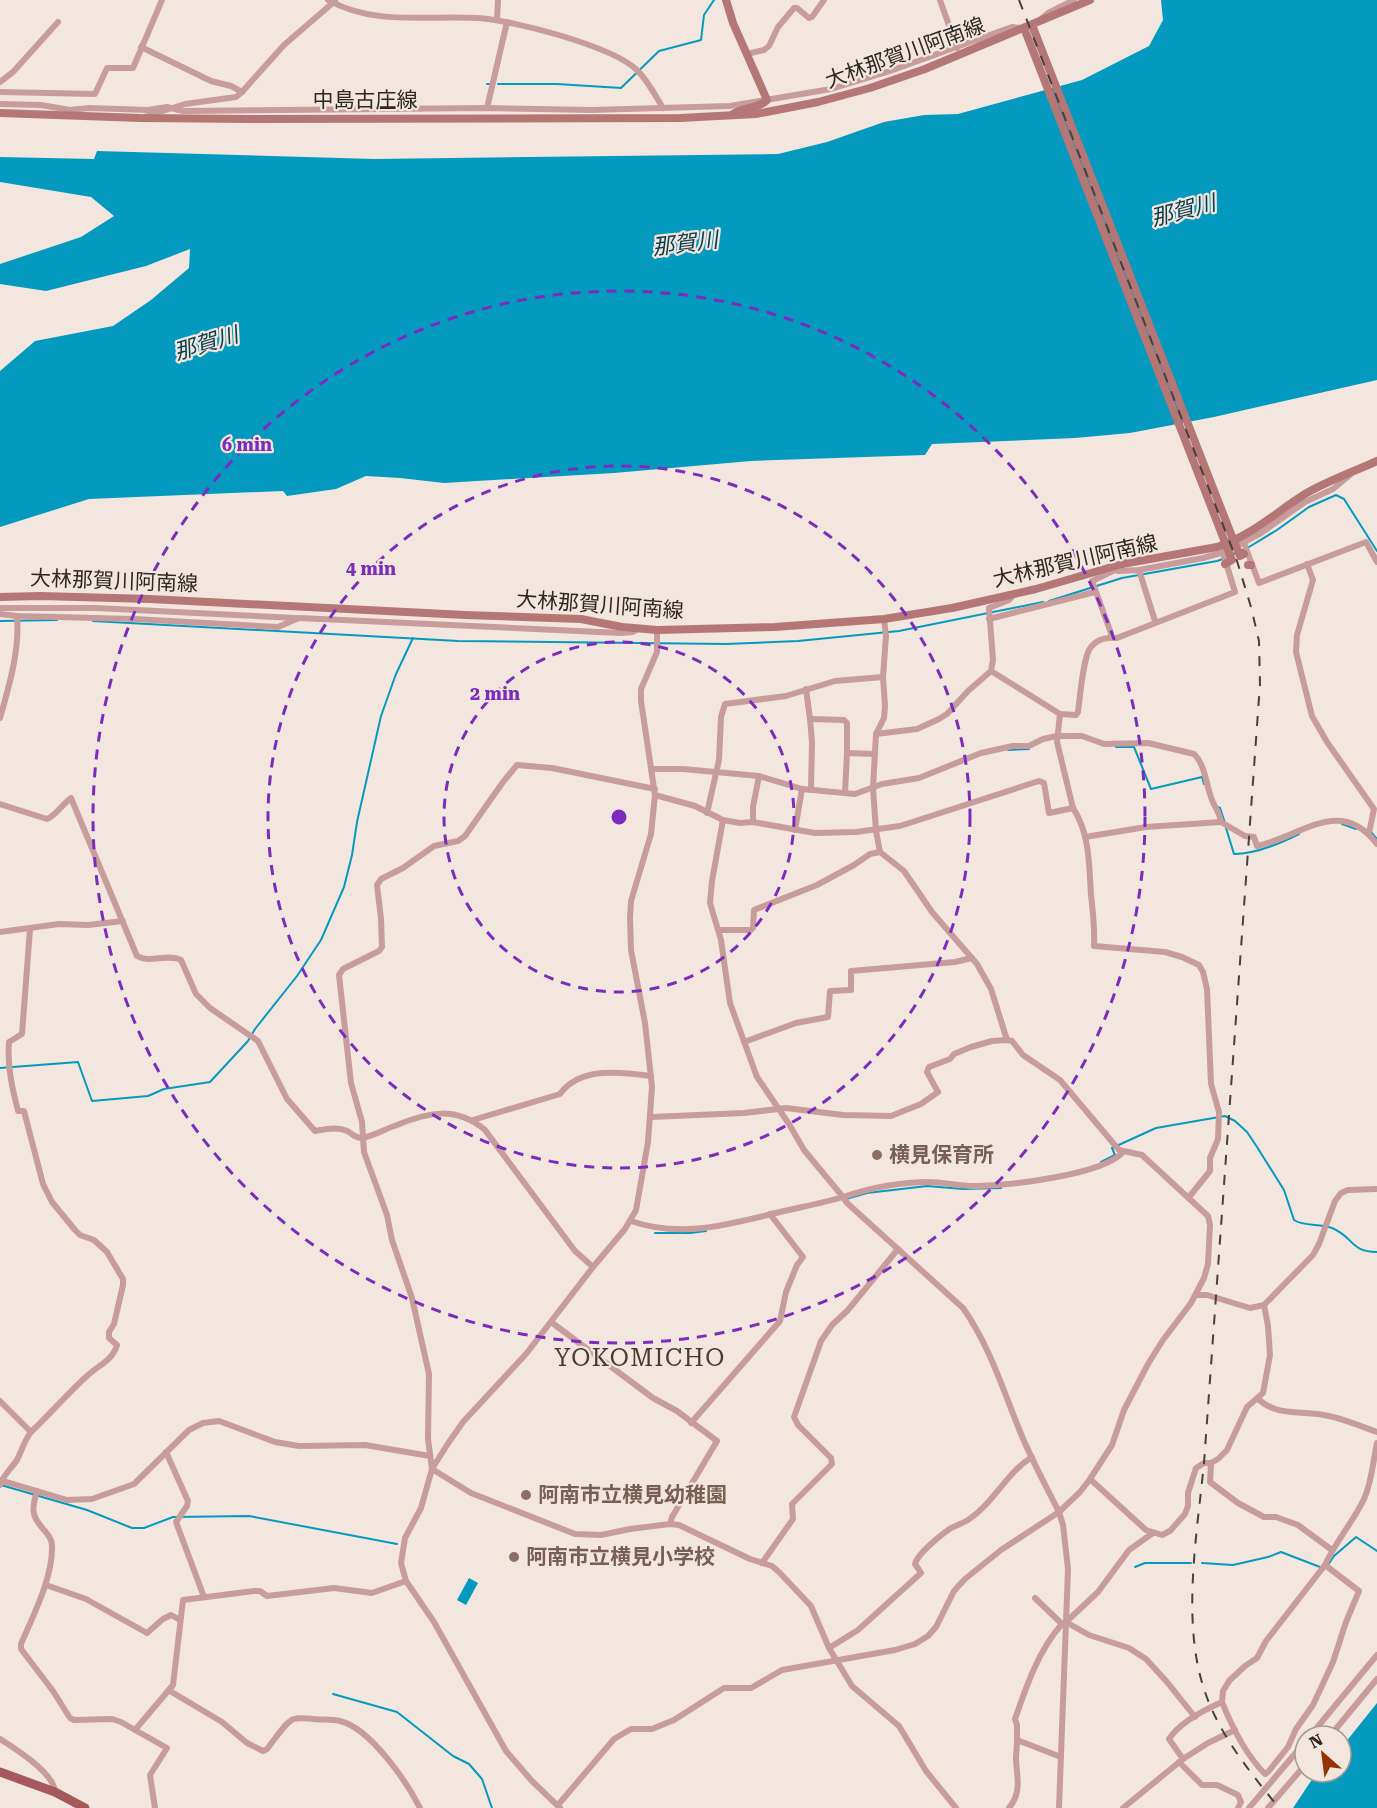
<svg xmlns="http://www.w3.org/2000/svg" width="1377" height="1808" font-family="'Roboto Serif','Noto Sans JP',serif">
  <rect width="100%" height="100%" fill="#f3e6de"/>
  <g fill="#049ac0">
    <path d="M1161,0H1377V380L1214,417L1130,433L1075,438L932,444L925,455L751,461L614,473L444,483L400,478L366,476L336,489L287,496L283,491L89,499L0,527V371L35,341L113,326L151,300L189,268L190,249L146,266L46,291L0,284V264L81,237L114,216L91,197L0,182V157L94,159L97,151L374,159L778,154L827,142L884,122L924,115L958,114L1082,80L1149,46L1163,20Z"/>
    <path d="M469,1578L478,1583L466,1605L457,1600Z"/>
    <path d="M1377,1703V1808H1293L1317,1772H1341V1748Z"/>
  </g>
  <g fill="none" stroke-linecap="round" stroke-linejoin="round">
    <g stroke="#049ac0" stroke-width="2">
      <path d="M487,84H489"/>
      <path d="M498,84H557L621,88L659,51L701,40L704,15L714,0"/>
      <path d="M1231,555L1249,547L1277,530L1309,507L1336,495L1344,499L1377,551"/>
      <path d="M1049,601L1122,578L1217,561L1223,559"/>
      <path d="M0,621L57,620"/>
      <path d="M93,621L458,641L726,644L798,641L899,631L1043,602"/>
      <path d="M1116,747H1134L1151,789L1202,777L1204,784"/>
      <path d="M1008,750L1029,749"/>
      <path d="M1218,807L1220,808L1225,823"/>
      <path d="M1342,824L1356,829"/>
      <path d="M1226,828L1234,854C1256,854 1279,844 1299,834"/>
      <path d="M1370,831L1377,839"/>
      <path d="M0,1068L78,1062L92,1101L148,1096L164,1089L210,1082L248,1041L255,1029L297,976L321,940L344,887L352,855L357,822L381,716L396,674L413,638"/>
      <path d="M1101,1162L1115,1155L1112,1148L1156,1128L1225,1116L1235,1121L1247,1132L1257,1147L1284,1190L1294,1220C1304,1227 1320,1223 1332,1228C1354,1237 1350,1252 1377,1252"/>
      <path d="M846,1199L867,1193L927,1186L963,1189L1001,1188"/>
      <path d="M655,1233H690L706,1231"/>
      <path d="M1,1485L87,1510L132,1528H144L173,1517L249,1516L397,1544"/>
      <path d="M1202,1563L1233,1565L1268,1557L1281,1552L1320,1567"/>
      <path d="M1328,1565L1334,1556L1356,1537L1377,1551"/>
      <path d="M1135,1567L1145,1563H1191"/>
      <path d="M333,1694L397,1712L453,1756L469,1764L482,1779L492,1808"/>
    </g>
    <g stroke="#c89c9b" stroke-width="6">
      <path d="M328,0C374,26 427,15 477,18C513,20 612,46 637,70C648,81 655,95 663,108"/>
      <path d="M940,0L957,48"/>
      <path d="M1042,18L1048,13L1074,0"/>
      <path d="M497,20L498,0"/>
      <path d="M141,47L211,81L231,86L242,92"/>
      <path d="M747,54L764,50L769,46L778,27L794,8H797L809,18L812,17L824,0"/>
      <path d="M0,82L13,72L58,22"/>
      <path d="M0,92L95,94L107,68H133L162,0"/>
      <path d="M0,104L41,105L70,110L89,108L148,110L167,107L183,111L487,108L592,110L730,106L831,89L890,71L1012,27L1021,28"/>
      <path d="M487,108L507,22"/>
      <path d="M144,117L185,104L236,97L242,92L284,45L335,1"/>
      <path d="M1244,543L1259,583L1366,542L1377,562"/>
      <path d="M1233,548L1261,533L1305,502L1333,489L1351,474"/>
      <path d="M1307,564L1313,580L1297,635L1296,652L1312,716L1327,742L1374,809L1369,833"/>
      <path d="M1112,567L1118,571L1139,570L1203,558L1224,552"/>
      <path d="M1139,570L1155,621"/>
      <path d="M0,608H96L296,618"/>
      <path d="M0,614L17,616L134,619L278,627L299,618L621,633L633,632L638,629"/>
      <path d="M884,619L886,636L883,677L885,706L884,718L876,734L873,788L876,831L880,852L904,871L932,912L977,964L991,989L1007,1040"/>
      <path d="M989,619L1095,592"/>
      <path d="M1111,637V633L1092,581L1115,570"/>
      <path d="M991,671L1060,714L1076,715L1078,712C1080,698 1083,656 1091,647C1097,639 1107,637 1117,638L1235,592L1223,553"/>
      <path d="M806,689L810,719"/>
      <path d="M1060,714L1057,742L1073,808C1090,834 1089,865 1091,895C1093,913 1095,927 1094,946L1165,952L1182,957L1199,965L1203,972L1207,989L1211,1084L1219,1112L1218,1139L1210,1158V1171L1189,1197"/>
      <path d="M0,718C9,686 20,650 17,616"/>
      <path d="M876,734L917,729L939,719L947,714L968,691L991,671L993,660L989,608L1009,600L1014,594"/>
      <path d="M651,769H683L759,776L802,789L855,794L882,784L919,778L981,753L1013,746H1029L1043,739L1057,736H1082L1104,744L1148,743L1194,754C1205,764 1206,785 1212,800C1215,808 1220,813 1221,822"/>
      <path d="M655,789L552,768L517,765L503,782L465,836L458,841L434,846L403,868L381,879L377,885L381,919L382,947L379,951L343,969L339,975L351,1083L362,1122L364,1152L387,1215L392,1240L412,1298L429,1374L428,1439L432,1469L471,1493L575,1534L601,1535L630,1529L670,1524L679,1525L750,1559L772,1566L779,1572L811,1606L829,1648L852,1686L899,1726L926,1771L956,1808"/>
      <path d="M811,790L812,742L810,719L844,720L847,723V753"/>
      <path d="M845,793L847,753L875,754"/>
      <path d="M655,795L695,806L723,820L740,823L753,822L815,833L856,832L900,826L1039,781L1044,783L1049,813L1073,808"/>
      <path d="M0,804L47,819C57,815 62,804 71,798L137,956C150,964 167,953 181,960L196,994L210,1008L258,1041L287,1099L315,1131C326,1129 338,1126 349,1132C354,1135 355,1138 362,1138C374,1136 385,1129 397,1125C429,1112 456,1106 485,1130L575,1251L593,1267"/>
      <path d="M707,813L719,760L721,717L725,704L786,696L835,681L883,677"/>
      <path d="M723,820L712,881L710,903L721,940L730,1003L757,1077L789,1124L804,1150L843,1197C870,1188 900,1182 929,1182C945,1182 962,1187 979,1186C1011,1185 1103,1175 1123,1152"/>
      <path d="M753,822V807L759,776"/>
      <path d="M795,830L802,789"/>
      <path d="M1085,837L1146,827L1221,822L1245,836L1254,837L1257,846C1301,837 1340,795 1377,844"/>
      <path d="M719,930H751L753,928L754,910L817,885L854,865L870,854L880,852"/>
      <path d="M0,932L59,924L88,925L123,921"/>
      <path d="M744,1042L796,1023L828,1017L830,991L851,990V971L955,962L972,958"/>
      <path d="M473,1120L560,1094C580,1066 622,1072 651,1076"/>
      <path d="M631,1221C682,1239 729,1224 780,1212C801,1207 823,1203 843,1197L847,1203L963,1308C989,1345 1002,1387 1019,1429C1030,1457 1045,1484 1059,1512L1063,1525L1068,1569L1059,1808"/>
      <path d="M1196,1295H1207L1250,1308L1264,1305L1313,1255L1319,1244L1335,1201L1341,1193L1348,1190L1377,1189"/>
      <path d="M1264,1305L1268,1326L1270,1355L1263,1393L1247,1407L1227,1450L1218,1459L1211,1463L1210,1482L1238,1503L1264,1517H1276L1298,1525L1332,1550"/>
      <path d="M551,1322L653,1398L677,1411L717,1441L672,1517L670,1524"/>
      <path d="M1258,1399C1278,1417 1300,1410 1324,1415C1342,1418 1360,1426 1377,1432"/>
      <path d="M0,1401L31,1432"/>
      <path d="M691,1423L780,1321L786,1292L797,1265L803,1257L770,1214"/>
      <path d="M166,1452L188,1501L187,1506L176,1522L204,1597"/>
      <path d="M1090,1479L1146,1530L1162,1535L1170,1531L1185,1514L1188,1506V1493L1196,1468L1204,1463H1211"/>
      <path d="M0,1480L67,1500L92,1499L134,1484L189,1430L203,1423L219,1421L275,1442L299,1446L365,1445L430,1456"/>
      <path d="M0,1485C4,1474 11,1469 17,1460C22,1450 24,1441 31,1432C50,1414 68,1393 88,1375C99,1365 113,1360 117,1345L109,1338V1332L114,1324L123,1285V1279L107,1252L94,1240L80,1235L75,1230L52,1202L43,1184L24,1111H18C12,1087 7,1066 9,1042L22,1034L30,929"/>
      <path d="M37,1491C35,1498 32,1507 34,1514C37,1527 52,1533 52,1546C53,1577 33,1616 21,1644V1649L53,1691L70,1718L74,1720L112,1719L121,1722L167,1748L150,1775L155,1808"/>
      <path d="M762,1563L793,1519L792,1504L832,1464L831,1458L798,1425L794,1417L821,1341L832,1325L848,1310L898,1249"/>
      <path d="M46,1585L86,1599L147,1633L163,1619L171,1615L180,1620"/>
      <path d="M1035,1598L1062,1624L1066,1622L1089,1635L1129,1648L1146,1659L1167,1682L1195,1717"/>
      <path d="M1066,1622L1098,1592L1129,1550L1153,1533"/>
      <path d="M829,1648L858,1630L921,1573L915,1564C917,1554 942,1534 951,1528C957,1525 963,1523 968,1520C994,1503 1006,1473 1032,1457"/>
      <path d="M170,1691L222,1722L247,1743L263,1751L267,1749C273,1742 286,1721 294,1719C300,1717 308,1719 313,1719C322,1720 332,1719 340,1721C370,1728 407,1782 420,1808"/>
      <path d="M1222,1702C1232,1727 1246,1755 1265,1774L1268,1772L1288,1747L1296,1729L1313,1705L1333,1662L1346,1622L1359,1591L1325,1565"/>
      <path d="M135,1730L173,1685L183,1600L254,1591H260L267,1596L334,1588L372,1593L406,1581"/>
      <path d="M1310,1736L1377,1655"/>
      <path d="M1330,1736L1377,1679"/>
      <path d="M0,1739C16,1749 54,1773 55,1792"/>
      <path d="M1017,1740V1725L1015,1719C1026,1687 1039,1649 1062,1624"/>
      <path d="M1183,1759L1169,1739C1180,1722 1204,1710 1222,1702L1223,1691L1229,1681L1245,1666L1257,1658L1266,1641L1325,1565C1336,1541 1353,1522 1364,1499C1372,1482 1373,1461 1377,1443"/>
      <path d="M1179,1762L1202,1785H1217L1238,1795L1241,1802L1238,1808"/>
      <path d="M558,1805L614,1739L631,1729H652L674,1720L724,1688H751L782,1670L895,1650L915,1644L928,1636L936,1627L954,1591L965,1579L1001,1550L1059,1512L1080,1492L1090,1479L1112,1445L1124,1410L1148,1364L1163,1340L1191,1303L1204,1278L1208,1264L1210,1225L1208,1216L1142,1155L1119,1150L1060,1080L1023,1055L1012,1041L1007,1040L992,1041L971,1047L954,1054L950,1059L929,1067L927,1072L938,1092L921,1104L891,1116L843,1115L786,1108L744,1113L651,1117"/>
      <path d="M560,1808L531,1780L506,1751L434,1622L406,1581L401,1563L405,1538L421,1508L432,1469L447,1445L463,1422L526,1354L593,1267L625,1229L636,1210L648,1142L652,1087L645,1023L631,950L630,917L631,901L651,834L655,795L641,701V689L657,652V630"/>
      <path d="M1009,1808C1022,1792 1017,1778 1016,1760C1016,1753 1017,1746 1017,1740L1061,1757"/>
      <path d="M1123,1808L1183,1759L1208,1743L1235,1730"/>
      <path d="M1249,1808L1305,1742"/>
      <path d="M1268,1808L1305,1765"/>
    </g>
    <g stroke="#b57676" stroke-width="8">
      <path d="M726,0L733,23L767,100C759,109 743,107 733,114"/>
      <path d="M1032,25L1231,534L1240,556L1244,554"/>
      <path d="M1024,28L1232,560L1225,564"/>
      <path d="M0,113L140,118L248,119L680,118L756,114L818,102L870,88L925,69L1090,0"/>
      <path d="M1248,565H1251"/>
      <path d="M0,597L40,596L150,599L465,615L581,619L622,627L657,630L775,627L884,619L952,608L1036,589L1122,564L1217,547C1251,536 1275,513 1305,494C1327,481 1353,472 1377,461"/>
    </g>
    <path stroke="#a6595b" stroke-width="9" d="M0,1772L55,1792L85,1808"/>
    <path stroke="#47413d" stroke-width="2" stroke-dasharray="10 10" stroke-linecap="butt" d="M1019,0L1237,561L1251,607L1259,641L1260,684L1204,1463C1197,1535 1181,1623 1205,1692C1220,1736 1250,1772 1279,1808"/>
  </g>
  <g fill="none" stroke="#7b2cbf" stroke-width="3" stroke-dasharray="10 8">
    <circle cx="619" cy="817" r="175"/>
    <circle cx="619" cy="817" r="351"/>
    <circle cx="619" cy="817" r="526"/>
  </g>
  <g fill="#8d6e63" stroke="#f3e6de" stroke-width="2">
    <circle cx="877" cy="1155" r="6"/>
    <circle cx="526" cy="1495" r="6"/>
    <circle cx="514" cy="1557" r="6"/>
  </g>
  <g text-anchor="middle" stroke-width="4.5" stroke-linejoin="round" paint-order="stroke">
    <g font-size="21" fill="#2d2825" stroke="#f3e6de">
      <text transform="translate(905 53) rotate(-20)" y="7">大林那賀川阿南線</text>
      <text x="365" y="107">中島古庄線</text>
      <text transform="translate(1075 561) rotate(-13)" y="7">大林那賀川阿南線</text>
      <text transform="translate(114 581) rotate(2)" y="7">大林那賀川阿南線</text>
      <text transform="translate(600 605) rotate(4)" y="7">大林那賀川阿南線</text>
    </g>
    <g font-size="21" font-weight="bold" fill="#785e54" stroke="#f3e6de" text-anchor="start">
      <text x="889" y="1162">横見保育所</text>
      <text x="538" y="1502">阿南市立横見幼稚園</text>
      <text x="526" y="1564">阿南市立横見小学校</text>
    </g>
    <g font-size="22" font-style="italic" fill="#094050" stroke="#f3e6de">
      <text transform="translate(1183 210) rotate(-15)" y="8">那賀川</text>
      <text transform="translate(685 243) rotate(-7)" y="8">那賀川</text>
      <text transform="translate(206 343) rotate(-17)" y="8">那賀川</text>
    </g>
    <g font-size="24" letter-spacing="1.5" fill="#453b35" stroke="#f3e6de">
      <text x="640" y="1366">YOKOMICHO</text>
    </g>
  </g>
  <circle cx="619" cy="817" r="9" fill="#7b2cbf" stroke="#f3e6de" stroke-width="3"/>
  <g font-size="18" text-anchor="middle" font-weight="bold" fill="#7b2cbf" stroke="#f3e6de" stroke-width="4.5" stroke-linejoin="round" paint-order="stroke">
    <text x="247" y="451">6 min</text>
    <text x="371" y="575">4 min</text>
    <text x="495" y="700">2 min</text>
  </g>
  <g transform="translate(1323 1754) rotate(332)"><circle r="28" fill="#f3e6de" stroke="#a49a94" stroke-width="1.5"/>
  <path d="M0-4.5L10 22L0 15L-10 22Z" fill="#973300"/>
  <text y="-9" font-size="16" font-weight="bold" text-anchor="middle" fill="#2d2825">N</text>
  </g>
</svg>
